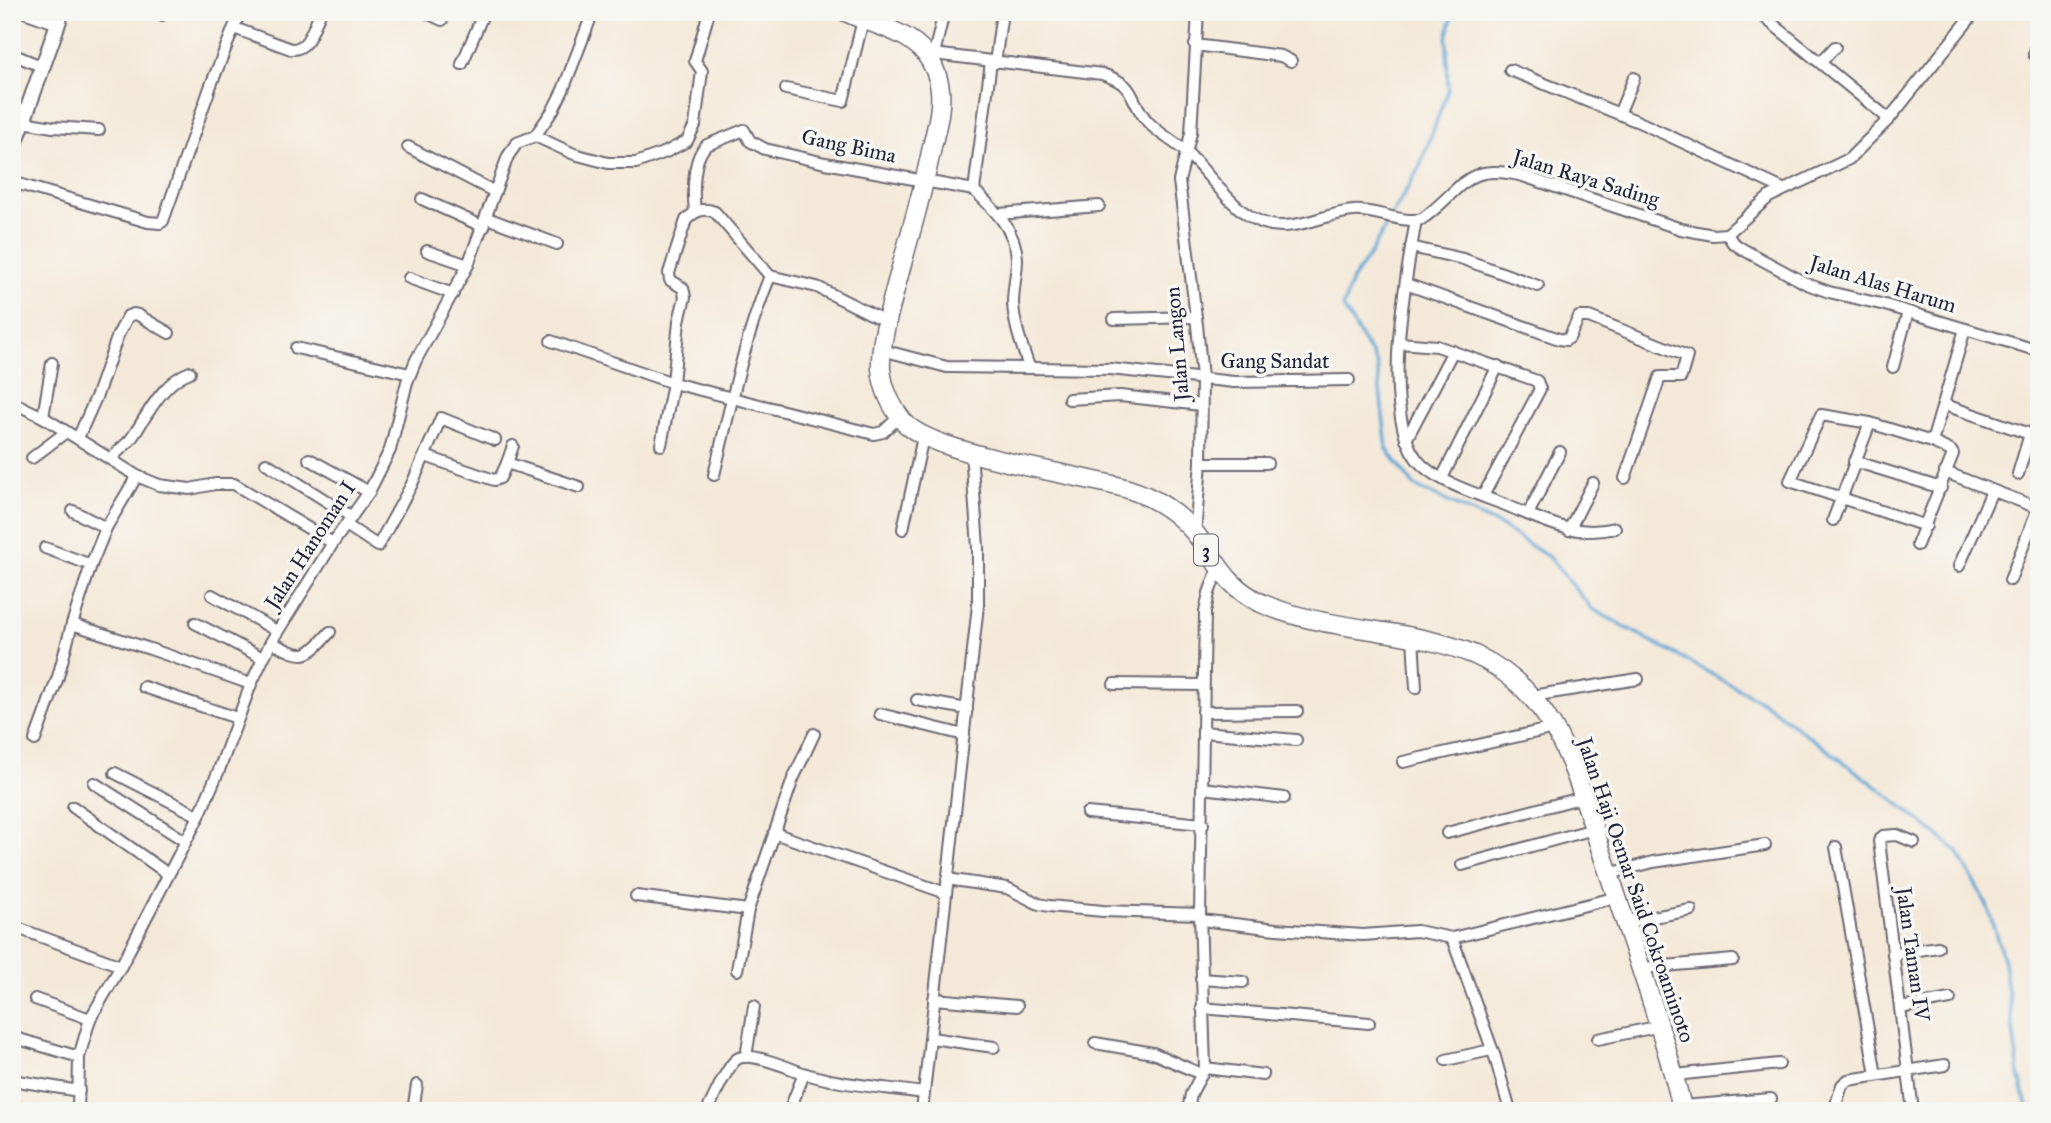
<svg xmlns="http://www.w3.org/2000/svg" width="2051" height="1123" font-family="'IM FELL Great Primer',serif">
  <rect width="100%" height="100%" fill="#f6f6f2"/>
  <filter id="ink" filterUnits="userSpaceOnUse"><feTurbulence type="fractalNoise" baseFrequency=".0143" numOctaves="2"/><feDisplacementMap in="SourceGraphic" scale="14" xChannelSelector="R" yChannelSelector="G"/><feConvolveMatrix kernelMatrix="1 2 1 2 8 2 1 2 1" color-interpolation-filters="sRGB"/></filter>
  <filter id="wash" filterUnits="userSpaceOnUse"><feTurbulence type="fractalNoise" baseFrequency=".00686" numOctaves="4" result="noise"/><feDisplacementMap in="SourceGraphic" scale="28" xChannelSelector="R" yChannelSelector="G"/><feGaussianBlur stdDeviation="1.57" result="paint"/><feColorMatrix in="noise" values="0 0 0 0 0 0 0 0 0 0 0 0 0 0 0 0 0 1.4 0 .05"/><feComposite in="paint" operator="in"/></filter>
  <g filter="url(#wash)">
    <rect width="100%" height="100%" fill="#f4e9d8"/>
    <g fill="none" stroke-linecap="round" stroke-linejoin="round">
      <path stroke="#5fa6d5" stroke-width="3.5" d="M1453,12L1447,38L1448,90L1420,166L1370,254L1352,280L1343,307L1377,364L1387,449L1414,486L1501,526L1550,558L1592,609L1763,702L1884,792L1957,851L1987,905L2004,962L2019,1074L2028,1111"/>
    </g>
  </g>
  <g filter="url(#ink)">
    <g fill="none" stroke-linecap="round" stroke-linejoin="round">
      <defs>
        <g id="minor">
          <path d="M24,12L58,24"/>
          <path d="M149,12L162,15"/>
          <path d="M425,12L442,20"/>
          <path d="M1758,12L1889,119"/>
          <path d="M234,28L291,49C309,50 313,27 320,13"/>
          <path d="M2039,40L2034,54L2039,59"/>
          <path d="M1195,45L1281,56L1291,61"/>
          <path d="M925,53L1102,74C1139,86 1127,98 1148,122C1159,134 1174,141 1186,152C1215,178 1241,229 1285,226C1309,225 1330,213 1353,211C1376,209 1400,224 1422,219C1463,190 1464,161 1523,176L1681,229L1713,235L1727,234L1769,197L1849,159L1889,119L1975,12"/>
          <path d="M12,54L43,67"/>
          <path d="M934,54L944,12"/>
          <path d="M1821,62L1835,47"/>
          <path d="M995,63L1002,12"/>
          <path d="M462,64L484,12"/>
          <path d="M1510,70L1639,122L1783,189"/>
          <path d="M786,89L843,101L863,20"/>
          <path d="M1619,114L1634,78"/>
          <path d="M23,122L53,127L99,130"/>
          <path d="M535,136L574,154L608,163H636L666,152L687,141L695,125L702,71L695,61L709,12"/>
          <path d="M408,147L495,192"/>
          <path d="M12,182L148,222L160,223L163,221L211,85L240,12"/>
          <path d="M974,190C994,209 1016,230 1017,259C1017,273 1013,288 1013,303C1014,325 1022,346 1029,367"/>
          <path d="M974,190L991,62"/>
          <path d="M422,199L484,227"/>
          <path d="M695,212C693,194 692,157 707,145L744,130L750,141L765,149L825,163L974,190"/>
          <path d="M999,214L1099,206"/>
          <path d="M487,218L557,244"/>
          <path d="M1416,220C1406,277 1377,422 1422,465C1442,484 1483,496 1508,506C1544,521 1576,538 1615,528"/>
          <path d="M1727,234L1733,243L1744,250L1807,284L1829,292L1885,305L2039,351"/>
          <path d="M1411,247L1463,259L1538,286"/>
          <path d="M427,251L468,265"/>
          <path d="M409,278L453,294"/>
          <path d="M1406,284L1559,339L1566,340L1569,338L1579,317H1589L1687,356L1681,377H1660L1625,478"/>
          <path d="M1114,319L1196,317"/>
          <path d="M887,322L817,287L770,276L715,212C703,207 695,211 686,220L669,273L670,280L683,288L685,297L679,321L673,383L874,434L883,432L900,416"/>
          <path d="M551,341L673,383L661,445"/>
          <path d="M1399,343L1437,346L1537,381L1540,389L1483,496"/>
          <path d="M296,348L410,374"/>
          <path d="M882,350L947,367L1110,369L1234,382L1349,380"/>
          <path d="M1893,367L1908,312"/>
          <path d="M1069,399L1120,396L1201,405"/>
          <path d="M12,402L43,417L137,476L159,485L190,489L215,484H234L333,543"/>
          <path d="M1945,405L2039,437"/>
          <path d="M43,417L52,363"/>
          <path d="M1870,423L1821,415L1790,481L1926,526"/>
          <path d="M78,438L97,395L118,335L128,316L134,314L138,315L169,333"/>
          <path d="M1406,440L1453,351"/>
          <path d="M1932,442L1965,329"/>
          <path d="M425,456L494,480L500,478L507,463L579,487"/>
          <path d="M32,458L66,432"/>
          <path d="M111,459C117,451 125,446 131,439C148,415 161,383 190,372"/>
          <path d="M309,459L369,492"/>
          <path d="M1854,461L1941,488"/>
          <path d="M266,463L352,517"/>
          <path d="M507,463L513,446"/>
          <path d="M1201,463H1267"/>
          <path d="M1945,472L2038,508L2010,580"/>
          <path d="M2018,474L2030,434"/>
          <path d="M714,475C730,408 744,340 770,276"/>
          <path d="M1442,478L1498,366"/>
          <path d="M73,511L106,528"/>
          <path d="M1528,514L1560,452"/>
          <path d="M1833,520L1870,423L1932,442L1951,451L1953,454L1917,545"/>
          <path d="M346,525L378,546L412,484L441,418L495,440"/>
          <path d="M903,529L923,437"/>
          <path d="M1569,530L1593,483"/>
          <path d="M1195,534L1201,463L1202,378L1197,325L1179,181L1191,133L1198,12"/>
          <path d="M45,548L91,565"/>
          <path d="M1959,566L1992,491"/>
          <path d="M212,595L277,631"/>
          <path d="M195,623L263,658"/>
          <path d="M72,624L150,649L251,684"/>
          <path d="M1413,638L1416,688"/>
          <path d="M271,642C304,659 305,660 330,632"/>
          <path d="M1114,684L1203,685"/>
          <path d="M144,687L237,718"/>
          <path d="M1532,696L1638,679"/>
          <path d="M917,700L967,709"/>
          <path d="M1203,712L1297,711"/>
          <path d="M880,714L964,735"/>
          <path d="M1203,732L1296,740"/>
          <path d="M35,740L58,677L72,624L91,565L106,528L137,476"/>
          <path d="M1403,762L1554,728"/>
          <path d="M115,773L199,816"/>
          <path d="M94,783L185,841"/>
          <path d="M1203,788L1284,798"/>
          <path d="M73,807L168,874"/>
          <path d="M1087,813L1203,824"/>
          <path d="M774,833L946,893"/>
          <path d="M1447,833L1584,797"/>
          <path d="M1836,847L1876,1075"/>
          <path d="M1462,865L1594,829"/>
          <path d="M1609,874L1653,862L1765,845"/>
          <path d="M947,879L1007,888L1039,904L1049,906L1103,911L1200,914"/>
          <path d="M636,896L748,910"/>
          <path d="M1201,920L1276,929L1363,935L1417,931L1452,938L1618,897"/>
          <path d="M1626,922L1691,910"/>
          <path d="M12,926L121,966"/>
          <path d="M1452,938L1495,1057L1510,1111"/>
          <path d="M1893,954L1938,947"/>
          <path d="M1642,968L1733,960"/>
          <path d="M737,970L748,910L793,779L814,734"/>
          <path d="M1201,979L1243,982"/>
          <path d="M35,999L90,1019"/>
          <path d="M934,999L1017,1006"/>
          <path d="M1202,1008L1369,1023"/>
          <path d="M1900,1008L1950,999"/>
          <path d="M12,1037L79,1057"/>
          <path d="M931,1038L994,1047"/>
          <path d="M1598,1039L1661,1026"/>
          <path d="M1095,1043L1153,1053L1201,1074"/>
          <path d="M746,1057L754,1006"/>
          <path d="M1446,1060L1491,1050"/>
          <path d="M1205,1068L1263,1075"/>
          <path d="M1675,1075L1779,1064"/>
          <path d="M12,1080L79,1091"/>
          <path d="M1682,1106L1771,1099"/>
          <path d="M78,1111L79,1057L90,1019L121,966L199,816L219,770L251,684L271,642L333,543L369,492L390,450L407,382L416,360L468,265L508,156L517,143L535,136L553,110L563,90L593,12"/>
          <path d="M413,1111L417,1085"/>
          <path d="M707,1111C714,1098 727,1066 737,1059C750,1051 786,1067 800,1072C838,1085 883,1087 923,1093"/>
          <path d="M789,1111L804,1074"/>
          <path d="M922,1111L978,605V547L971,452"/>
          <path d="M1188,1111L1191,1094L1205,1068L1200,914L1205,612L1209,593L1218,569"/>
          <path d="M1834,1111L1842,1085L1848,1080L1945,1065"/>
          <path d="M1913,1111L1879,841L1883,836L1897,835L1914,842"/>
        </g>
        <path id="major" d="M12,153L62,12"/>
        <path id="highway" d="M846,12C872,25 906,30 925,53C933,63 939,78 940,90C942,109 936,129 932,147C922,197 906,247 893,297C887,320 880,345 881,369C883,388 891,406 903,421C931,455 1079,474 1128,489C1154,497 1177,512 1195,533C1218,562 1224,585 1261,603C1325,632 1409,627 1475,655C1508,670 1533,694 1552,725C1576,764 1590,819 1605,862C1633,945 1662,1026 1683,1111"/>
      </defs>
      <use href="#minor" stroke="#6c6872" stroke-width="14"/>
      <use href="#major" stroke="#6c6872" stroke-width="18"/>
      <use href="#highway" stroke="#6c6872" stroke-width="21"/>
      <use href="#minor" stroke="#fff" stroke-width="10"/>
      <use href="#major" stroke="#fff" stroke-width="14"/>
      <use href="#highway" stroke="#fff" stroke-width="18"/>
    </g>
  </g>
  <g text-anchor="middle" stroke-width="7" stroke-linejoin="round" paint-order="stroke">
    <rect fill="#f6f6f2" stroke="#626272" stroke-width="2" x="1194" y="534.5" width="24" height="31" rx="5"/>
    <g font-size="19" font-weight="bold" fill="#22223b">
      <text x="1206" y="557">3</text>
    </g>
    <g font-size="21" fill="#22223b" stroke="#f6f6f2">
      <text transform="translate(849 146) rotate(12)" y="7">Gang Bima</text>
      <text transform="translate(1586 178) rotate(17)" y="7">Jalan Raya Sading</text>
      <text transform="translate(1883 284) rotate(17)" y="7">Jalan Alas Harum</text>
      <text transform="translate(1177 344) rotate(-95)" y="7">Jalan Langon</text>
      <text x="1275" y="368">Gang Sandat</text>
      <text transform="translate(310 545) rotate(-57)" y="7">Jalan Hanoman I</text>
      <text transform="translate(1636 890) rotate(71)" y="7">Jalan Haji Oemar Said Cokroaminoto</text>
      <text transform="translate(1913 954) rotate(82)" y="7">Jalan Taman IV</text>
    </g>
  </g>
  <rect width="2051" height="1123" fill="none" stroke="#f6f6f2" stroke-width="42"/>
</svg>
